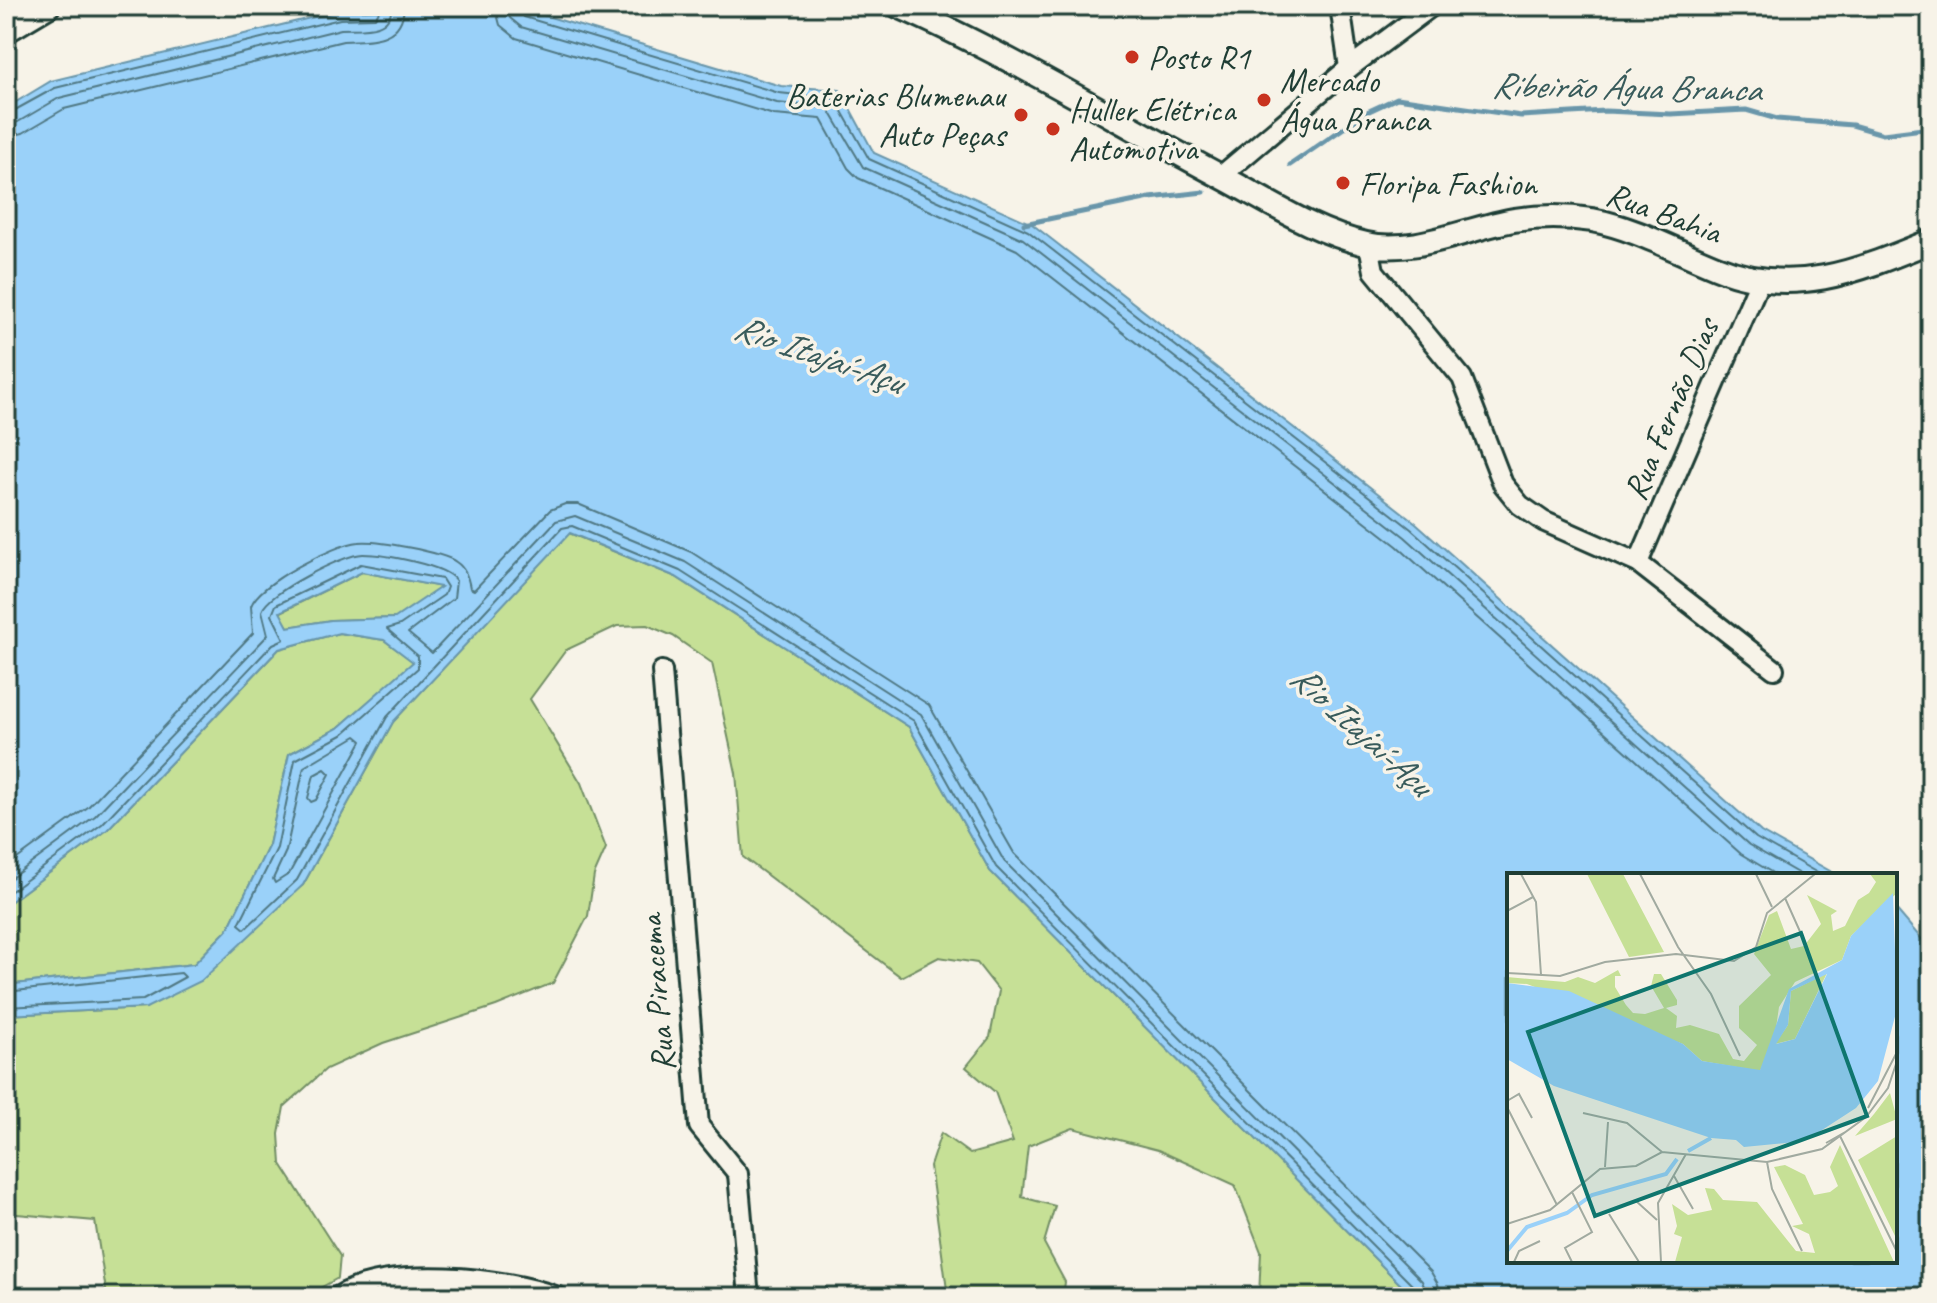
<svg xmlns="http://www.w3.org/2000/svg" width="1937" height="1303" font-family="Caveat,sans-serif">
  <rect width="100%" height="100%" fill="#f7f3e8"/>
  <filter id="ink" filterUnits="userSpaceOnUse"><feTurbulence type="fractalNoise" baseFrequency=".0125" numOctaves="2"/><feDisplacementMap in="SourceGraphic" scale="16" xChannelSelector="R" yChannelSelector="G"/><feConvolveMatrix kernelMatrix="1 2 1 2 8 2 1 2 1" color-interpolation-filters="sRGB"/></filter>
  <g filter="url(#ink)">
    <g fill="#c6e096" stroke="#728e65" stroke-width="2">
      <path d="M569,533L676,577L909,727L990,871L1413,1297H1259L1261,1252L1235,1185L1158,1150L1073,1128L1028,1146L1022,1197L1055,1206L1044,1243L1065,1282L1063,1297H948L930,1166L941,1133L970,1154L1013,1142L995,1092L966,1067L990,1037L999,991L977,963L939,957L901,977L743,857L736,773L712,663L673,636L647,625L617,626L566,650L530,699L581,783L606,848L594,875L588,916L553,983L496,1006L383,1043L326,1069L284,1107L279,1134L281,1164L340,1256L338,1278L304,1297H107L95,1221L6,1213V1015L146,1008L303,885L393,722Z"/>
      <path d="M362,572L442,587L396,618L331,620L288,627L279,613Z"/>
      <path d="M339,633L384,640L414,662L338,728L289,754L269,845L228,929L194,964L6,985V905L107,830L279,649Z"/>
    </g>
    <path fill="#9ad1f9" stroke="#6996aa" stroke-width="2" fill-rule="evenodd" d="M513,6L781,86L840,90L874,153L1032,224L1416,523L1761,832L1837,875H1509V1261H1895V908L1931,950V1297H1413L990,871L909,727L676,577L570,533L393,722L303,885L201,981L146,1008L6,1015V985L194,964L228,929L269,845L289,754L338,728L413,662L384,640L339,633L279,649L107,830L6,905V108L51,81L339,11ZM362,572L441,587L395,618L331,620L288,627L280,612Z"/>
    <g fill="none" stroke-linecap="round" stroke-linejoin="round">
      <g stroke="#507883" stroke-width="2">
        <path d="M495,6L500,25L516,38L774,115L821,119L848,168L858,178L1017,250L1397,546L1741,854L1776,875"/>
        <path d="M507,6L510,18L521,27L777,103L828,108L863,167L1023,239L1405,537L1749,845L1801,875"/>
        <path d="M517,6L524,17L779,93L835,99L869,159L1028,231L1411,529L1756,838L1821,875"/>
        <path d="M6,115L55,88L340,19L375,18L382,6"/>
        <path d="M6,125L18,122L59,98L341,29C362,28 390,33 392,6"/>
        <path d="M6,137L23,133L64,109L343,41C370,40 403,42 404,6"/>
        <path d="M356,736L362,741L289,874L275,883L273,879L286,851L304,767Z"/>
        <path d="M325,769L330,774L316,800L311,802L308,798L314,775Z"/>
        <path d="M6,867L88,807L253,633L251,606C259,583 335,544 359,542C376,540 443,552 456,562C465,568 468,577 470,588L474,590L550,510L565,504H578L691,552L929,705L1014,853L1431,1272L1438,1284L1440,1297"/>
        <path d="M6,882L95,816L268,635L262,611C267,593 344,554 363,554C382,554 447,565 456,581L454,598L408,633L432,653L556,521L575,516L685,562L921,714L1004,861L1422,1281L1428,1297"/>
        <path d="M6,895L102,824L273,644L284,639L272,615L276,605L361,564L442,579L447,587L444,595L400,625L387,629L418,656V668L342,735L295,760L277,848L239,924L245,929L297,880L387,717L562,528L572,526L680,571L914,721L996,867L1415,1288L1418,1297"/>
        <path d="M6,992L181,973L185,977L143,1000L6,1007"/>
      </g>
      <g stroke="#6996aa" stroke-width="5">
        <path d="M1290,165L1367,112L1397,98L1521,116L1605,111L1671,114L1746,110L1777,119L1852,125L1883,134L1931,128"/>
        <path d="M1024,224L1150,198L1204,192"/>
      </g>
      <defs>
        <g id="minor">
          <path d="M1340,6L1349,68"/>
          <path d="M1221,176L1349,68L1432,6"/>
          <path d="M1369,245L1374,271L1462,378L1503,484L1520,505L1543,521L1638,563L1774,669"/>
          <path d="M1638,563L1760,280"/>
          <path d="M662,671L699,1126L738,1174L749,1297"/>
          <path d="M337,1297C387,1265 505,1277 558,1297"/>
        </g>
        <g id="major">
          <path d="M898,6C1010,55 1116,121 1224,178C1269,202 1316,233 1366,244C1414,255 1467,228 1514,220C1541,216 1566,216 1592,220C1635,228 1676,251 1716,267C1793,299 1860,270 1931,241"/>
          <path d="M6,31L48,6"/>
        </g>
      </defs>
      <use href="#minor" stroke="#1f3d34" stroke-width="24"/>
      <use href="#major" stroke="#1f3d34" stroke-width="28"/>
      <use href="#minor" stroke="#f7f3e8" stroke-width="18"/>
      <use href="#major" stroke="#f7f3e8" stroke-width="22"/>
    </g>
  </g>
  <g fill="#c8321e" stroke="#f7f3e8" stroke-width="3">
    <circle cx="1132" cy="57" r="8"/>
    <circle cx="1264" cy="100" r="8"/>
    <circle cx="1021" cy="115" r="8"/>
    <circle cx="1053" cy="129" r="8"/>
    <circle cx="1343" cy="183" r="8"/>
  </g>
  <g text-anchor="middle" stroke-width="7" stroke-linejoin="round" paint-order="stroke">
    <g font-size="34" fill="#1f3d34" stroke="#f7f3e8" text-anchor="start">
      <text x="1148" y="69">Posto R1</text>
      <text x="1280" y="92">Mercado<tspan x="1280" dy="39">Água Branca</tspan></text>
      <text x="1005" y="107" text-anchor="end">Baterias Blumenau<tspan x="1005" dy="39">Auto Peças</tspan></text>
      <text x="1069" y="121">Huller Elétrica<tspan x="1069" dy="39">Automotiva</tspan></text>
      <text x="1359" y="195">Floripa Fashion</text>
    </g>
    <g font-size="34" fill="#1f3d34" stroke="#f7f3e8">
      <text transform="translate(1664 212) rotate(20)" y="12">Rua Bahia</text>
      <text transform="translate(1670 409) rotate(-67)" y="12">Rua Fernão Dias</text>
      <text transform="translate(656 993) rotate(-95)" y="12">Rua Piracema</text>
    </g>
    <g font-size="36" font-style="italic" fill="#385b5b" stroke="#f7f3e8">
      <text transform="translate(1626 86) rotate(1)" y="13">Ribeirão Água Branca</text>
      <text transform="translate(819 353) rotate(19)" y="13">Rio Itajaí-Açu</text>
      <text transform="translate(1362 729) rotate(42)" y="13">Rio Itajaí-Açu</text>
    </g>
  </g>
  <g transform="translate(1507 873)">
    <rect width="390" height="390" fill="#f7f3e8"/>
    <path d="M80,1H116L157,79L122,84ZM363,1H390V20L344,63L335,87L288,109L272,134L268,162L253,198L195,188L176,171L20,111L0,110V104L58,109L71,104L88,110L111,97L114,103H108V114L119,132L126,140L138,141L157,135L144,113L147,101H154L170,127V132L159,135L170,143L169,155L183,152L212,161L226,186L237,188L250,172L232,155V133L264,102L247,81L262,42L270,38L284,76L297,73L314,51L300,22L330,38L324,42L326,58L338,53L351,27L362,20L369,9ZM320,100L288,166L268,171L281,152L284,118ZM383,220L390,246L348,263L367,241ZM390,263V367L351,287ZM333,272L387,389H168L175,364L167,361L170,353L165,331L181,342L205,337L198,315L207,316L216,327L250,329L289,378L308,380L302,361L285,353L296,351L267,294L278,292L298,302L307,322L323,319L331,313L323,294Z" fill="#c6e096"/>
    <path d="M386,20L390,136L371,208L349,235L312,259L289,269L237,274L229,267L204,265L47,213L0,186V110L62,118L176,171L195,188L253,197L282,116L335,87L344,63ZM320,101L288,166L269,171L281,152L284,118Z" fill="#9ad1f9" fill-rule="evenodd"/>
    <path fill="none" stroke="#9ad1f9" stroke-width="4" d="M181,278L204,265M0,378L20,354L60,340L85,322L159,301L170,286"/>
    <path fill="none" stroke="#a1aaa0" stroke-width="2" d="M14,1L29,29L34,102M133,1L171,74L204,121L233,183M249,1L265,34M278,25L295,63M0,38L26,24M0,100L53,103L98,89L169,81L227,88L249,74L260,40L308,1M0,228L12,221L25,245M0,234L50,332M361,235L390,179M76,240L120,250L155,279M333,263L390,379M319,270L340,258M260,289L265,316L295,378M98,294L101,249M167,303L186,336M65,319L85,359L58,375L65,389M129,328L150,347M102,341L132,389M0,351L43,337L93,296L129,293L155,279L260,289L315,276L359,244L381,215L390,188M7,389L12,378L33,368M154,389L151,330L179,281"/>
    <path fill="#0f766e" fill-opacity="0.15" stroke="#0f766e" stroke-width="4" d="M294,60L360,243L88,343L21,159Z"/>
    <rect width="390" height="390" fill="none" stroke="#1f3d34" stroke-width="4"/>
  </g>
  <rect width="1937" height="1303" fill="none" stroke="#f7f3e8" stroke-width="32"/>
  <rect x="16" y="16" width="1905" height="1271" fill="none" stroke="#1f3d34" stroke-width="3" filter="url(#ink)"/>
</svg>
